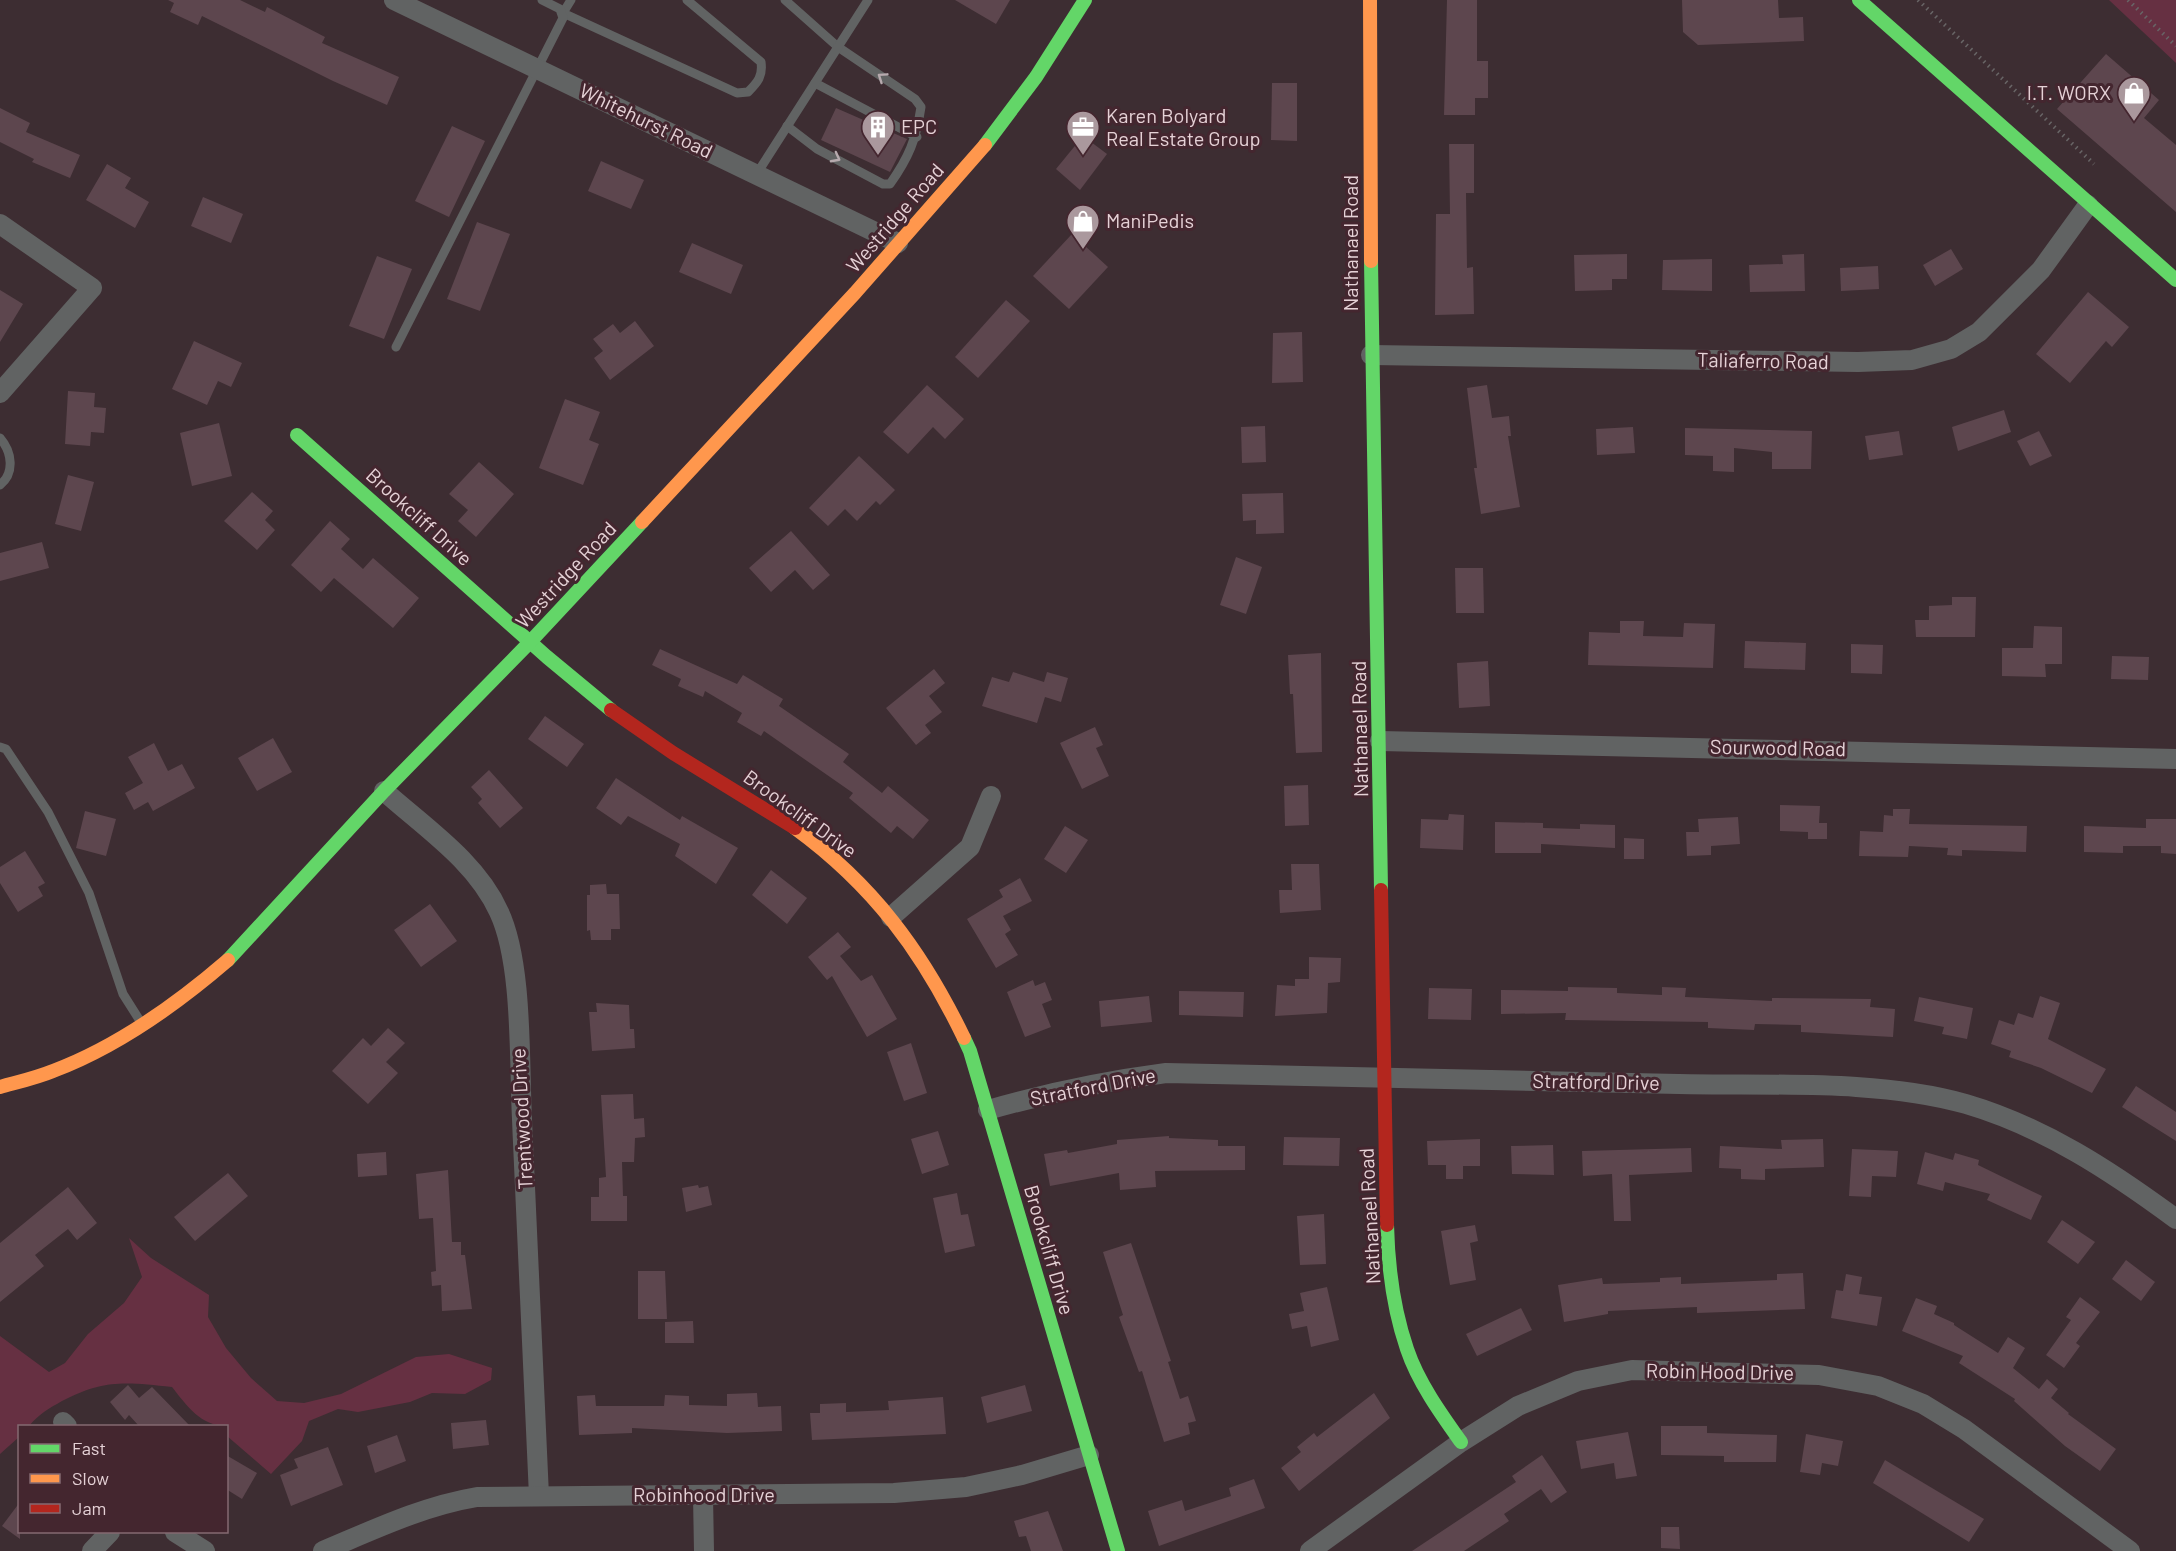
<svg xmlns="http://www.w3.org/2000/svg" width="2176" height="1551" font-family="Barlow,sans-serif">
  <rect width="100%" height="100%" fill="#3d2d32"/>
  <g fill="#663042">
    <path d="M2109,0H2176V63Z"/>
    <path d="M129,1238L151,1258L209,1295L208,1317L226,1348L251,1378L277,1401L304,1403L341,1394L416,1357L449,1354L492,1368L491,1380L465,1394L432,1393L410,1402L358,1412L338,1409L309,1421L302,1441L271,1474L227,1436L226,1426C201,1426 187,1406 172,1387C126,1382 104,1379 62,1401C48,1409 39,1414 29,1426H20L19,1437L0,1454V1336L49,1372L65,1363L88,1334L124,1303L142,1277Z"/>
  </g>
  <g fill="#5d464e">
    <path d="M168,0H240L265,12L267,7L325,37L322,43L399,77L387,105L333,81L202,16L198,25L170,12L174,3Z"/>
    <path d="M955,0H1010L996,24Z"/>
    <path d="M1447,0H1477V61H1488V98H1475V115H1444Z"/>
    <path d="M1682,0H1778L1779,18L1803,17L1804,41L1698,45L1683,32Z"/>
    <path d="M2106,54L2159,100L2144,118L2176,145V212L2057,109Z"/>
    <path d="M1272,83H1297V141L1271,140Z"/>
    <path d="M0,108L30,123L26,132L80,155L70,178L32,162L34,159L0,142Z"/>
    <path d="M836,108L907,139L890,172L821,140Z"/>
    <path d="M452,126L485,141L449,217L415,201Z"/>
    <path d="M1083,136L1107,154L1080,190L1056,169Z"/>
    <path d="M1449,144H1474V193H1466L1467,268L1473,267L1474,314L1435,315L1436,214H1450Z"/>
    <path d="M601,161L644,180L631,209L588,191Z"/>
    <path d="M107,164L131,178L125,188L149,202L135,228L86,200Z"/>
    <path d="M203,197L243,214L231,243L191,226Z"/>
    <path d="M477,222L510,234L480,311L447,299Z"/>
    <path d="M1072,234L1108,267L1069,309L1033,276Z"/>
    <path d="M692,243L743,265L731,294L679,272Z"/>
    <path d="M1951,249L1963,269L1935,286L1923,265Z"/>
    <path d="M1627,254V279H1612V290L1575,291L1574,255Z"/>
    <path d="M1804,254L1805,291L1750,292L1749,265L1783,264L1782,255Z"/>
    <path d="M377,256L412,269L384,339L349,326Z"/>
    <path d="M1712,259V291L1662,290L1663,260Z"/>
    <path d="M1878,266L1879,289L1841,291L1840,268Z"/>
    <path d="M0,290L23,304L0,342Z"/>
    <path d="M2088,292L2129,327L2112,347L2106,341L2070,383L2036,354Z"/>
    <path d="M1006,300L1030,321L978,378L955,357Z"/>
    <path d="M635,321L654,346L610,380L594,358L603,351L593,339L613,324L620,333Z"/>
    <path d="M1302,332L1303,382L1272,383L1273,333Z"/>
    <path d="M194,341L242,363L231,387L218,381L207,405L172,389Z"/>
    <path d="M927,385L964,419L945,439L933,427L908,454L883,432Z"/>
    <path d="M1487,385L1492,418L1509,416L1511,436H1508L1520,507L1481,514L1474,468H1477L1467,388Z"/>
    <path d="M68,391L95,393L94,407L106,408L104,433L91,432L90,446L65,444Z"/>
    <path d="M565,399L600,412L589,440L599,444L583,485L539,468Z"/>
    <path d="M2004,410L2011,432L1958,451L1952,427Z"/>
    <path d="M219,423L232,476L192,486L180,433Z"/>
    <path d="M1265,426L1266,462L1242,463L1241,427Z"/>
    <path d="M1633,427L1635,453L1597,455L1596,429Z"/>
    <path d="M1685,428L1812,431L1811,469H1772V452L1734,448V472L1713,471V456L1685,455Z"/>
    <path d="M1899,431L1903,455L1869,460L1865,436Z"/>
    <path d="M2039,431L2052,456L2030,466L2017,441Z"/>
    <path d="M859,456L895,490L880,505L876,501L857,521L845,509L828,526L809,508Z"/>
    <path d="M479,462L514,494L476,537L458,521L468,510L449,494Z"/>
    <path d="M68,475L94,482L81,531L55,524Z"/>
    <path d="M252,492L273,511L265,520L275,530L257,550L224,521Z"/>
    <path d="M1283,493L1284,533L1256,534V520L1243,521L1242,494Z"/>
    <path d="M330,521L350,539L341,549L363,569L373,558L419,598L393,628L334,578L321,592L291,565Z"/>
    <path d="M791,531L830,575L813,590L795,570L771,592L749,568Z"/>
    <path d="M42,542L49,568L0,581V553Z"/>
    <path d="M1236,557L1262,567L1246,614L1220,605Z"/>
    <path d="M1455,568H1483L1484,613H1456Z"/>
    <path d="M1952,597H1976L1975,637H1916L1915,620H1929V606L1952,605Z"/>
    <path d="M1620,621H1644L1643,636L1683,637L1684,623L1715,624L1713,668L1588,665L1589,632L1620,633Z"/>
    <path d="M2034,626L2062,627V664H2045L2046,677L2002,676V648H2033Z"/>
    <path d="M1745,641L1806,643L1805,670L1744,668Z"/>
    <path d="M1851,644L1883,645L1882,674L1851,673Z"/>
    <path d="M660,649L737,684L743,675L783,699L779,706L849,754L843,762L882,793L888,786L929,820L913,839L897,826L891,833L849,798L853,793L764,731L761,736L737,722L742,713L705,691L703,697L678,686L681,679L652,665Z"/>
    <path d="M1321,653L1322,752L1296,753L1293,694H1290L1288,655Z"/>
    <path d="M2112,656L2149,657L2148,680L2111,679Z"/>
    <path d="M1488,661L1490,706L1459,708L1457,663Z"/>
    <path d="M934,669L945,683L929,696L942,712L925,725L931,733L916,745L886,708Z"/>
    <path d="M1013,672L1044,682L1047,672L1068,678L1061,702L1045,697L1037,723L982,706L992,677L1009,682Z"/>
    <path d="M545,716L584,744L567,767L528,739Z"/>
    <path d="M1095,727L1103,745L1096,748L1109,776L1082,789L1060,743Z"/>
    <path d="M273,738L292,772L257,791L238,758Z"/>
    <path d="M154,743L168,771L182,764L195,788L153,811L148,802L134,810L125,793L143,783L128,757Z"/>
    <path d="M489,770L523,808L500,828L478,803L482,799L471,787Z"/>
    <path d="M616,778L680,820L682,816L738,848L716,884L675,856L680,844L628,816L621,825L596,808Z"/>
    <path d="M1308,785L1309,825L1285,826L1284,786Z"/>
    <path d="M1780,805L1820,806L1819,823H1827V839H1808V832L1780,831Z"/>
    <path d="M1893,809H1910L1909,824L2027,826L2026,852L1962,850V856L1947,855L1948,848L1909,846L1908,857L1859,856L1860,831L1883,832L1884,815L1893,816Z"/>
    <path d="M85,811L116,819L106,856L76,848Z"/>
    <path d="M1449,814L1464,815L1463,850L1420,848L1421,819L1448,820Z"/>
    <path d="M1738,817L1740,844L1711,846V855L1687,856L1686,832H1699L1698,819Z"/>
    <path d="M2146,819H2176V854L2161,853V846H2123V853L2084,852V826L2146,828Z"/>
    <path d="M1495,822L1543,823V828L1580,829V824L1615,825V848L1541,844V853H1495Z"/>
    <path d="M1065,826L1088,840L1066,873L1044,859Z"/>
    <path d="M1624,838L1644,839V859H1624Z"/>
    <path d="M25,851L45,883L38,887L43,896L18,912L0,883V867Z"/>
    <path d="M1291,864H1319L1321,910L1280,913L1279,890H1292Z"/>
    <path d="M771,870L807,898L787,924L752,895Z"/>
    <path d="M1020,878L1032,901L1003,916L1011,930L1005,934L1018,955L996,968L967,919L1003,897L999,890Z"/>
    <path d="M606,884L607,894H619L620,929H611V940H591L590,930L587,931V895H590V885Z"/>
    <path d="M430,904L457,941L421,967L394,930Z"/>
    <path d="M838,932L851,947L840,956L861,981L872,975L897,1019L867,1037L832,976L827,980L808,957Z"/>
    <path d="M1309,957L1341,958L1340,982L1328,983L1327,1013L1275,1016L1277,985L1295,986V979H1309Z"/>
    <path d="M1033,980L1035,986L1045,982L1052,1000L1042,1004L1051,1027L1025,1037L1007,992Z"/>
    <path d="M1568,987L1617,988V993L1662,995V987L1686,988L1685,997L1772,1001V998L1871,999L1870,1007L1895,1009L1893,1037L1801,1032V1025L1755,1024L1754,1030L1708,1028V1022L1565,1020L1566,1013L1501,1014V990L1568,991Z"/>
    <path d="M1429,988L1472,989L1471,1020L1428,1019Z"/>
    <path d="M1179,991L1244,992L1243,1017L1179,1015Z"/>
    <path d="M1149,996L1152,1022L1101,1027L1099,1001Z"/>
    <path d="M2040,996L2060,1003L2048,1039L2106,1069L2092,1093L2041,1068L2009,1057L2011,1051L1991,1044L1999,1020L2014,1025L2018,1013L2033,1018Z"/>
    <path d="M1919,997L1973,1008L1967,1039L1942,1034L1944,1027L1914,1021Z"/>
    <path d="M596,1003L629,1005L630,1029H634L635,1048L592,1051L589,1012H597Z"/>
    <path d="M388,1028L405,1043L386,1062L398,1073L368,1104L332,1071L363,1038L371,1046Z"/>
    <path d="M911,1043L927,1093L904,1101L887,1052Z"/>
    <path d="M2136,1086L2176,1112V1141L2122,1107Z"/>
    <path d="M633,1094L634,1119L644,1118L645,1137L635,1138L634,1162H622L623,1196H627V1221H591V1197H599V1178L606,1177L601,1095Z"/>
    <path d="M938,1131L949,1165L922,1174L911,1139Z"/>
    <path d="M1169,1136V1138L1218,1140V1146H1245V1170L1155,1171L1156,1187L1120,1190L1119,1173L1050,1186L1044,1154L1067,1150L1068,1153L1117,1144V1140Z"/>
    <path d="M1284,1137L1340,1138L1339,1166L1283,1165Z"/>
    <path d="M1480,1139V1166H1463V1179H1446V1165H1428L1427,1141Z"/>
    <path d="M1823,1139L1824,1167L1765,1169V1180L1741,1179V1169L1719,1168L1720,1146L1782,1149L1781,1140Z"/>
    <path d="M1553,1145L1554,1175L1512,1174L1511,1146Z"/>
    <path d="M1691,1148L1692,1172L1629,1175L1631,1221H1614L1612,1174L1583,1176L1582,1151Z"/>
    <path d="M1852,1149L1898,1151L1896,1177L1872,1176L1871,1197L1849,1196Z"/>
    <path d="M386,1152L387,1175L358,1177L357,1154Z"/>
    <path d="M1925,1152L1953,1160L1955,1153L1979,1160L1978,1165L2042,1196L2031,1220L1987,1200L1990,1194L1945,1182L1943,1191L1917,1184Z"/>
    <path d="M448,1170L452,1242H461V1255H465L472,1309L442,1311L441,1285L432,1286L431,1272L436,1271L433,1218L419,1219L416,1174Z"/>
    <path d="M228,1173L248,1196L195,1241L174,1217Z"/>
    <path d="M698,1185L699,1188L708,1186L712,1205L686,1212L682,1188Z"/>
    <path d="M68,1187L97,1223L77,1240L68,1229L35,1255L44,1266L0,1302V1243Z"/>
    <path d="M957,1193L961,1215L968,1214L975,1246L945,1253L933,1198Z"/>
    <path d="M1324,1214L1326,1264L1300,1265L1297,1216Z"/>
    <path d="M2062,1220L2095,1242L2078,1264L2047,1242Z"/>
    <path d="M1475,1225L1478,1241L1470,1243L1476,1280L1450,1285L1441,1231Z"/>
    <path d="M1131,1243L1171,1361L1168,1362L1180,1399L1188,1396L1196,1421L1188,1423L1190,1434L1164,1442L1142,1371L1139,1372L1119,1317L1123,1315L1103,1252Z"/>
    <path d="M2126,1260L2155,1282L2141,1301L2112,1279Z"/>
    <path d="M638,1271H665L667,1319H638Z"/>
    <path d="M1803,1273L1805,1309L1697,1313V1307L1608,1311V1314L1564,1322L1558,1285L1602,1278L1603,1284L1660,1282V1278L1681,1277V1284L1777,1280V1274Z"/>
    <path d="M1846,1274L1862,1277L1859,1294L1882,1297L1877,1326L1831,1318L1836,1290L1843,1291Z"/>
    <path d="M1327,1287L1339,1340L1311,1347L1307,1326L1292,1329L1289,1314L1304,1311L1300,1293Z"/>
    <path d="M2080,1297L2100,1312L2076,1343L2080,1346L2064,1368L2046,1355L2071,1320L2066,1317Z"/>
    <path d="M1916,1298L1937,1306L1934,1314L1954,1323V1325L1998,1353L2008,1337L2025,1348L2013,1368L2039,1389L2047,1379L2058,1389L2051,1398L2069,1413L2068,1414L2116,1449L2100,1471L2065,1446L2014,1401L2015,1399L1959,1363L1963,1356L1902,1331Z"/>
    <path d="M1521,1308L1532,1330L1477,1356L1466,1334Z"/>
    <path d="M693,1321L694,1343H665V1322Z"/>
    <path d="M128,1385L139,1398L152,1387L190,1426H139L129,1415L125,1420L110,1402Z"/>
    <path d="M1025,1385L1032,1411L987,1423L981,1397Z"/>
    <path d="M757,1393L758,1407L781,1406L782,1431L727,1433L632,1428V1433L579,1435L577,1396L595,1395L596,1406H664L665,1395L689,1396V1405L727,1406V1394Z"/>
    <path d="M1374,1393L1390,1418L1299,1491L1281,1468L1301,1452L1297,1447L1314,1433L1317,1437Z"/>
    <path d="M943,1397L946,1434L812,1440L810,1413H820V1404L846,1403V1412L889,1410L888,1401Z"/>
    <path d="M486,1420L489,1445L453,1449L451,1423Z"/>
    <path d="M1661,1426H1707V1433L1777,1435L1776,1462H1724V1456L1661,1455Z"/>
    <path d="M1628,1432L1637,1476L1616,1479L1614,1463L1581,1469L1576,1441Z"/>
    <path d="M1806,1434L1843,1441L1838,1466L1822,1463L1820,1475L1800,1472Z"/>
    <path d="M397,1435L406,1461L375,1473L367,1446Z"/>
    <path d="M328,1447L343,1485L291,1506L280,1475L298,1468L294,1459Z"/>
    <path d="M226,1455L257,1473L242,1499L226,1489Z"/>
    <path d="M1542,1455L1567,1492L1551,1503L1541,1489L1504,1514L1509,1521L1464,1551H1412L1516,1482L1512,1476Z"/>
    <path d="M1885,1460L1984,1519L1969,1542L1873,1483Z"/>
    <path d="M1254,1479L1265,1508L1159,1546L1148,1511L1182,1500L1185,1511L1231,1496L1229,1488Z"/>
    <path d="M20,1502V1539L2,1526Z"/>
    <path d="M1048,1511L1063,1551H1031L1026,1536L1019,1537L1014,1521Z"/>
    <path d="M1661,1527H1679L1680,1549L1661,1548Z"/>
  </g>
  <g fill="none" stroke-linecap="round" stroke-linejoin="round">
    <g stroke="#686566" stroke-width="4" stroke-dasharray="1.5 4.5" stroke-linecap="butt">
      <path d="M1918,0L2094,164"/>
      <path d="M2128,0L2176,46"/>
    </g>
    <g stroke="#616363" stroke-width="9">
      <path d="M571,0L563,13L737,93L748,92C758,82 763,76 761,62L687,0"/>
      <path d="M785,0L838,47L915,99L921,107C916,140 909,157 890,184H883L817,149L787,126"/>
      <path d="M815,83L917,137"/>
      <path d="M756,175L868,0"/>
      <path d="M396,347L563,18L560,9L542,0"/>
      <path d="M0,438C12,452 15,473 0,485"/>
      <path d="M0,747L6,749L48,812L89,893L123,994L142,1024"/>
    </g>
    <g stroke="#616363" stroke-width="20">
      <path d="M394,0L898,243"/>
      <path d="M0,224L92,288L0,393"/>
      <path d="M1371,355L1858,362L1912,360L1951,349L1979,332L2041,270L2088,205"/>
      <path d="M1380,741L2176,759"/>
      <path d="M384,791C424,827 476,861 499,912C523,963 519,1061 522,1119C527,1245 533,1371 539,1496"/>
      <path d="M891,917L970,847L991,796"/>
      <path d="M988,1110C1047,1093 1105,1081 1166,1073C1337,1076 1508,1079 1679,1084C1770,1086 1879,1079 1966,1104C2044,1127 2111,1171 2176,1219"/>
      <path d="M63,1422L67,1426"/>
      <path d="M703,1496L704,1551"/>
      <path d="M175,1532L205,1551"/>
      <path d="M92,1551L110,1532"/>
      <path d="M323,1551C373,1530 423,1506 477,1497L894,1493L966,1487L1022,1475L1089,1455"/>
      <path d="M1310,1551L1461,1442L1518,1406L1578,1381L1632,1370L1819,1375L1878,1386L1923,1404L1964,1429L2130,1551"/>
    </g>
    <g stroke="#63d668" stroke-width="14">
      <path d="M1859,0L2176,280"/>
      <path d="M985,145L1036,77L1085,0"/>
      <path d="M1371,261L1381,890"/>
      <path d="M297,435L547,657L611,710"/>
      <path d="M228,960L384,791L530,642L642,522"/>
      <path d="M964,1038L970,1051L1118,1551"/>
      <path d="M1387,1225C1388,1266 1394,1311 1407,1349C1418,1382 1441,1414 1461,1442"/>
    </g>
    <g stroke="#ff974d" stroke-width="14">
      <path d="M1370,0L1371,261"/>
      <path d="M642,522L855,293L985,145"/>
      <path d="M795,828C873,885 922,951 964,1038"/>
      <path d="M0,1087C18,1082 36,1078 53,1071C117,1047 177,1004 228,960"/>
    </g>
    <g stroke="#b3261e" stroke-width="14">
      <path d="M611,710L673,753L795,828"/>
      <path d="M1381,890L1387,1225"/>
    </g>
  </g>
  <defs><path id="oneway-chevron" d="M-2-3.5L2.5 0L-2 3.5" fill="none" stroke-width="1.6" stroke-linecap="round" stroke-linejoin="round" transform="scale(1.5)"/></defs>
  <g stroke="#b7aaae">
    <use href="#oneway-chevron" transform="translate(882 77) rotate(-146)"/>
    <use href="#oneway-chevron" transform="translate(836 158) rotate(28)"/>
  </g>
  <defs>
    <symbol id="shop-pin" viewBox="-11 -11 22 30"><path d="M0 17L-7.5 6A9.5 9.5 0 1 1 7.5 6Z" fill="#aa989d" stroke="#44262f"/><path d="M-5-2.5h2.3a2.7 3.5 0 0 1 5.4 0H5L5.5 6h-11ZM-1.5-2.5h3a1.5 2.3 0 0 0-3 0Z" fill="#fff"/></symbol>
    <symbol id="building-pin" viewBox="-11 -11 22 30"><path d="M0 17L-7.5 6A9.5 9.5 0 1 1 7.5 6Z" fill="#aa989d" stroke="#44262f"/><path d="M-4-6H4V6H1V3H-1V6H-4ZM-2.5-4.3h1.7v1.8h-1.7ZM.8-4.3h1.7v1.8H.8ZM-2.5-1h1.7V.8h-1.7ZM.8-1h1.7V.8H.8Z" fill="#fff"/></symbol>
    <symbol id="office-pin" viewBox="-11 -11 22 30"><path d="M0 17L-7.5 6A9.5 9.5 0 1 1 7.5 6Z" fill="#aa989d" stroke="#44262f"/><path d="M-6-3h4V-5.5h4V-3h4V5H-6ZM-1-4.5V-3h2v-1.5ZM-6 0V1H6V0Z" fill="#fff"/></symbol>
  </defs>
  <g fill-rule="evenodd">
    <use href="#shop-pin" x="2115" y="74" width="38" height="52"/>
    <use href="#building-pin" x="859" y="108" width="38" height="52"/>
    <use href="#office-pin" x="1064" y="108" width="38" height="52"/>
    <use href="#shop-pin" x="1064" y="202" width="38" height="52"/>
  </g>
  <g text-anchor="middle" stroke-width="6" stroke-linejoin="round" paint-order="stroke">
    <g font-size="20" fill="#e5d1d6" stroke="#44262f" text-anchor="start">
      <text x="2111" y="100" text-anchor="end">I.T. WORX</text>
      <text x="1106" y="123">Karen Bolyard<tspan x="1106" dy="23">Real Estate Group</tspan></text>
      <text x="901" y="134">EPC</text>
      <text x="1106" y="228">ManiPedis</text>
    </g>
    <g font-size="20" fill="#e5d1d6" stroke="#44262f">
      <text transform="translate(646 121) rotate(26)" y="7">Whitehurst Road</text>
      <text transform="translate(895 218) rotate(-49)" y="7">Westridge Road</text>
      <text transform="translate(1351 243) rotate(-90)" y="7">Nathanael Road</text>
      <text transform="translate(1763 361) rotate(1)" y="7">Taliaferro Road</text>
      <text transform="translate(419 517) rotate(42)" y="7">Brookcliff Drive</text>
      <text transform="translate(566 575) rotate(-47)" y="7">Westridge Road</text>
      <text transform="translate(1360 729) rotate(-91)" y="7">Nathanael Road</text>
      <text transform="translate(1778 748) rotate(1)" y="7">Sourwood Road</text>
      <text transform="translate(800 814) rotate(36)" y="7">Brookcliff Drive</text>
      <text transform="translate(1596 1082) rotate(1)" y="7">Stratford Drive</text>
      <text transform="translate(1093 1087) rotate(-11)" y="7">Stratford Drive</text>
      <text transform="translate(522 1119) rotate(-93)" y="7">Trentwood Drive</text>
      <text transform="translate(1370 1216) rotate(-93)" y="7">Nathanael Road</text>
      <text transform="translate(1049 1250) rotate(74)" y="7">Brookcliff Drive</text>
      <text transform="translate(1720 1372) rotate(1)" y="7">Robin Hood Drive</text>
      <text x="704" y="1502">Robinhood Drive</text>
    </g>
  </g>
  <rect x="18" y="1425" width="210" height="108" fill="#44262f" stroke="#846a72" stroke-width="1.5"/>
  <rect x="30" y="1444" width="30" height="9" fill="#63d668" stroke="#846a72" stroke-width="1.5"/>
  <text x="72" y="1455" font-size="18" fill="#e5d1d6">Fast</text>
  <rect x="30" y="1474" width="30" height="9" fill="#ff974d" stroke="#846a72" stroke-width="1.5"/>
  <text x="72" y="1485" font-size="18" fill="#e5d1d6">Slow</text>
  <rect x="30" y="1504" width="30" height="9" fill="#b3261e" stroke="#846a72" stroke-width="1.5"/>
  <text x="72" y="1515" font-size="18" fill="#e5d1d6">Jam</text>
</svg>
